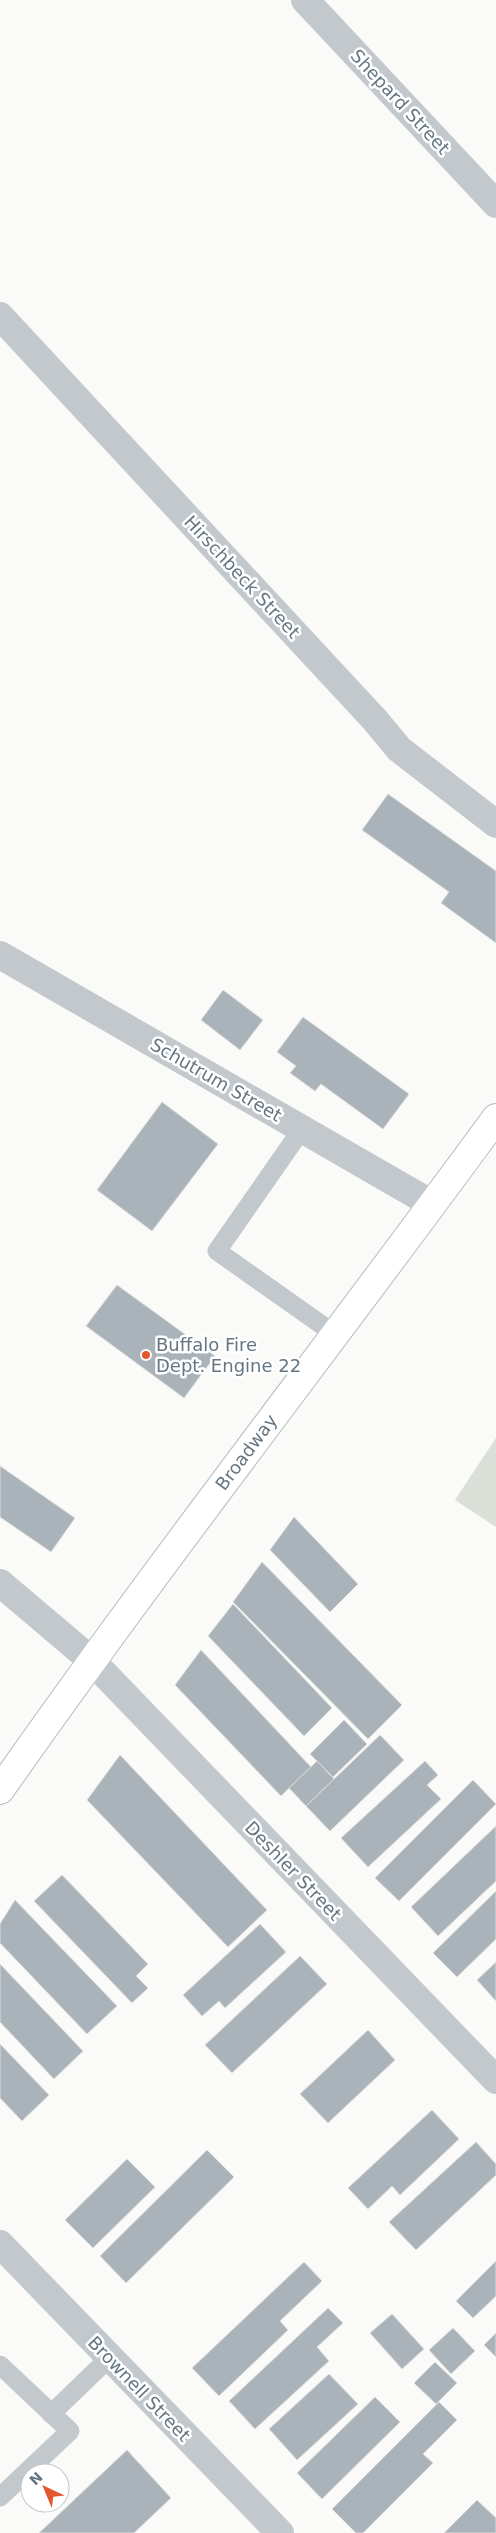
<svg xmlns="http://www.w3.org/2000/svg" width="496" height="2533" font-family="'DejaVu Sans',sans-serif">
  <rect width="100%" height="100%" fill="#fafaf8"/>
  <path fill="#dadfd7" d="M496,1438V1527L455,1500Z"/>
  <g fill="#aab3b9" stroke="#dcdcda">
    <path d="M388,794L496,871V943L441,903L449,892L362,830Z"/>
    <path d="M223,990L263,1020L240,1050L201,1020Z"/>
    <path d="M303,1017L409,1094L383,1129L321,1084L315,1091L290,1073L296,1066L277,1052Z"/>
    <path d="M162,1102L218,1144L152,1231L97,1190Z"/>
    <path d="M117,1285L215,1356L184,1398L86,1326Z"/>
    <path d="M0,1466L75,1518L51,1552L0,1517Z"/>
    <path d="M294,1517L358,1584L330,1612L270,1550Z"/>
    <path d="M262,1562L402,1705L368,1739L233,1602Z"/>
    <path d="M233,1604L332,1708L304,1736L208,1636Z"/>
    <path d="M201,1650L311,1767L281,1796L175,1685Z"/>
    <path d="M344,1720L367,1744L333,1777L310,1754Z"/>
    <path d="M380,1735L404,1760L330,1831L306,1806Z"/>
    <path d="M120,1755L267,1910L228,1947L87,1800Z"/>
    <path d="M317,1761L334,1779L306,1806L289,1788Z"/>
    <path d="M425,1761L438,1775L427,1785L441,1799L368,1867L341,1838Z"/>
    <path d="M473,1780L496,1804L399,1901L375,1878Z"/>
    <path d="M496,1826V1881L438,1936L411,1907Z"/>
    <path d="M62,1875L148,1964L136,1976L148,1988L132,2003L34,1901Z"/>
    <path d="M496,1891V1939L457,1977L433,1953Z"/>
    <path d="M15,1900L117,2006L87,2034L0,1943V1924Z"/>
    <path d="M260,1924L286,1952L225,2008L219,2001L202,2016L183,1995Z"/>
    <path d="M300,1956L327,1984L232,2073L205,2045Z"/>
    <path d="M496,1962V2001L477,1980Z"/>
    <path d="M0,1964L83,2051L54,2079L0,2022Z"/>
    <path d="M368,2030L395,2060L328,2123L300,2094Z"/>
    <path d="M0,2044L49,2095L22,2121L0,2098Z"/>
    <path d="M432,2110L459,2139L400,2195L392,2186L368,2209L348,2188Z"/>
    <path d="M476,2142L496,2164V2175L416,2250L389,2222Z"/>
    <path d="M207,2150L234,2177L126,2283L100,2256Z"/>
    <path d="M127,2159L155,2187L93,2248L65,2220Z"/>
    <path d="M496,2261V2296L473,2318L456,2301Z"/>
    <path d="M304,2262L322,2281L280,2321L288,2330L219,2396L192,2368Z"/>
    <path d="M328,2308L343,2323L317,2347L329,2361L255,2429L229,2401Z"/>
    <path d="M392,2314L424,2349L402,2369L370,2333Z"/>
    <path d="M453,2328L475,2351L451,2374L429,2350Z"/>
    <path d="M496,2333V2357L484,2345Z"/>
    <path d="M435,2362L457,2383L436,2404L414,2383Z"/>
    <path d="M329,2374L358,2404L297,2460L269,2429Z"/>
    <path d="M375,2397L400,2422L322,2499L297,2473Z"/>
    <path d="M439,2402L457,2420L423,2454L433,2463L363,2533H356L332,2509Z"/>
    <path d="M127,2450L171,2498L134,2533H39Z"/>
    <path d="M477,2500L496,2518V2533H444Z"/>
  </g>
  <g fill="none" stroke-linecap="round" stroke-linejoin="round">
    <defs>
      <g id="primary">
        <path id="s1" d="M0,1790C160,1562 332,1342 496,1118"/>
      </g>
    </defs>
    <use href="#primary" stroke="#b5babe" stroke-width="30"/>
    <g stroke="#c3c8cc" stroke-width="19">
      <path d="M302,1129L217,1251L336,1335"/>
      <path d="M0,2365L70,2431L0,2497"/>
      <path d="M51,2414L109,2358"/>
    </g>
    <g stroke="#c3c8cc" stroke-width="28">
      <path d="M305,0L496,204"/>
      <path d="M0,316L375,720L399,749L496,824"/>
      <path d="M0,955L432,1204"/>
      <path d="M0,1583L91,1660L496,2080"/>
      <path d="M0,2244L280,2533"/>
    </g>
    <use href="#primary" stroke="#fff" stroke-width="28"/>
  </g>
  <circle fill="#e4572e" stroke="#fff" stroke-width="2" cx="146" cy="1355" r="5"/>
  <g text-anchor="middle" stroke-width="5" stroke-linejoin="round" paint-order="stroke">
    <g font-size="18" fill="#657683" stroke="#fff">
      <text transform="translate(400 102) rotate(47)" y="6">Shepard Street</text>
      <text transform="translate(242 577) rotate(47)" y="6">Hirschbeck Street</text>
      <text transform="translate(216 1080) rotate(30)" y="6">Schutrum Street</text>
      <text dy="6" stroke="none"><textPath href="#s1" startOffset="418">Broadway</textPath></text>
      <text transform="translate(293 1871) rotate(46)" y="6">Deshler Street</text>
      <text transform="translate(139 2389) rotate(46)" y="6">Brownell Street</text>
    </g>
    <g font-size="18" fill="#657683" stroke="#fff" text-anchor="start">
      <text x="156" y="1351">Buffalo Fire<tspan x="156" dy="21">Dept. Engine 22</tspan></text>
    </g>
  </g>
  <g transform="translate(45 2488) rotate(316)"><circle r="24" fill="#ffffff" stroke="#c1c8cd"/>
  <path d="M0-4L9 19L0 12L-9 19Z" fill="#e4572e"/>
  <text y="-8" font-size="14" font-weight="bold" text-anchor="middle" fill="#657683">N</text>
  </g>
</svg>
